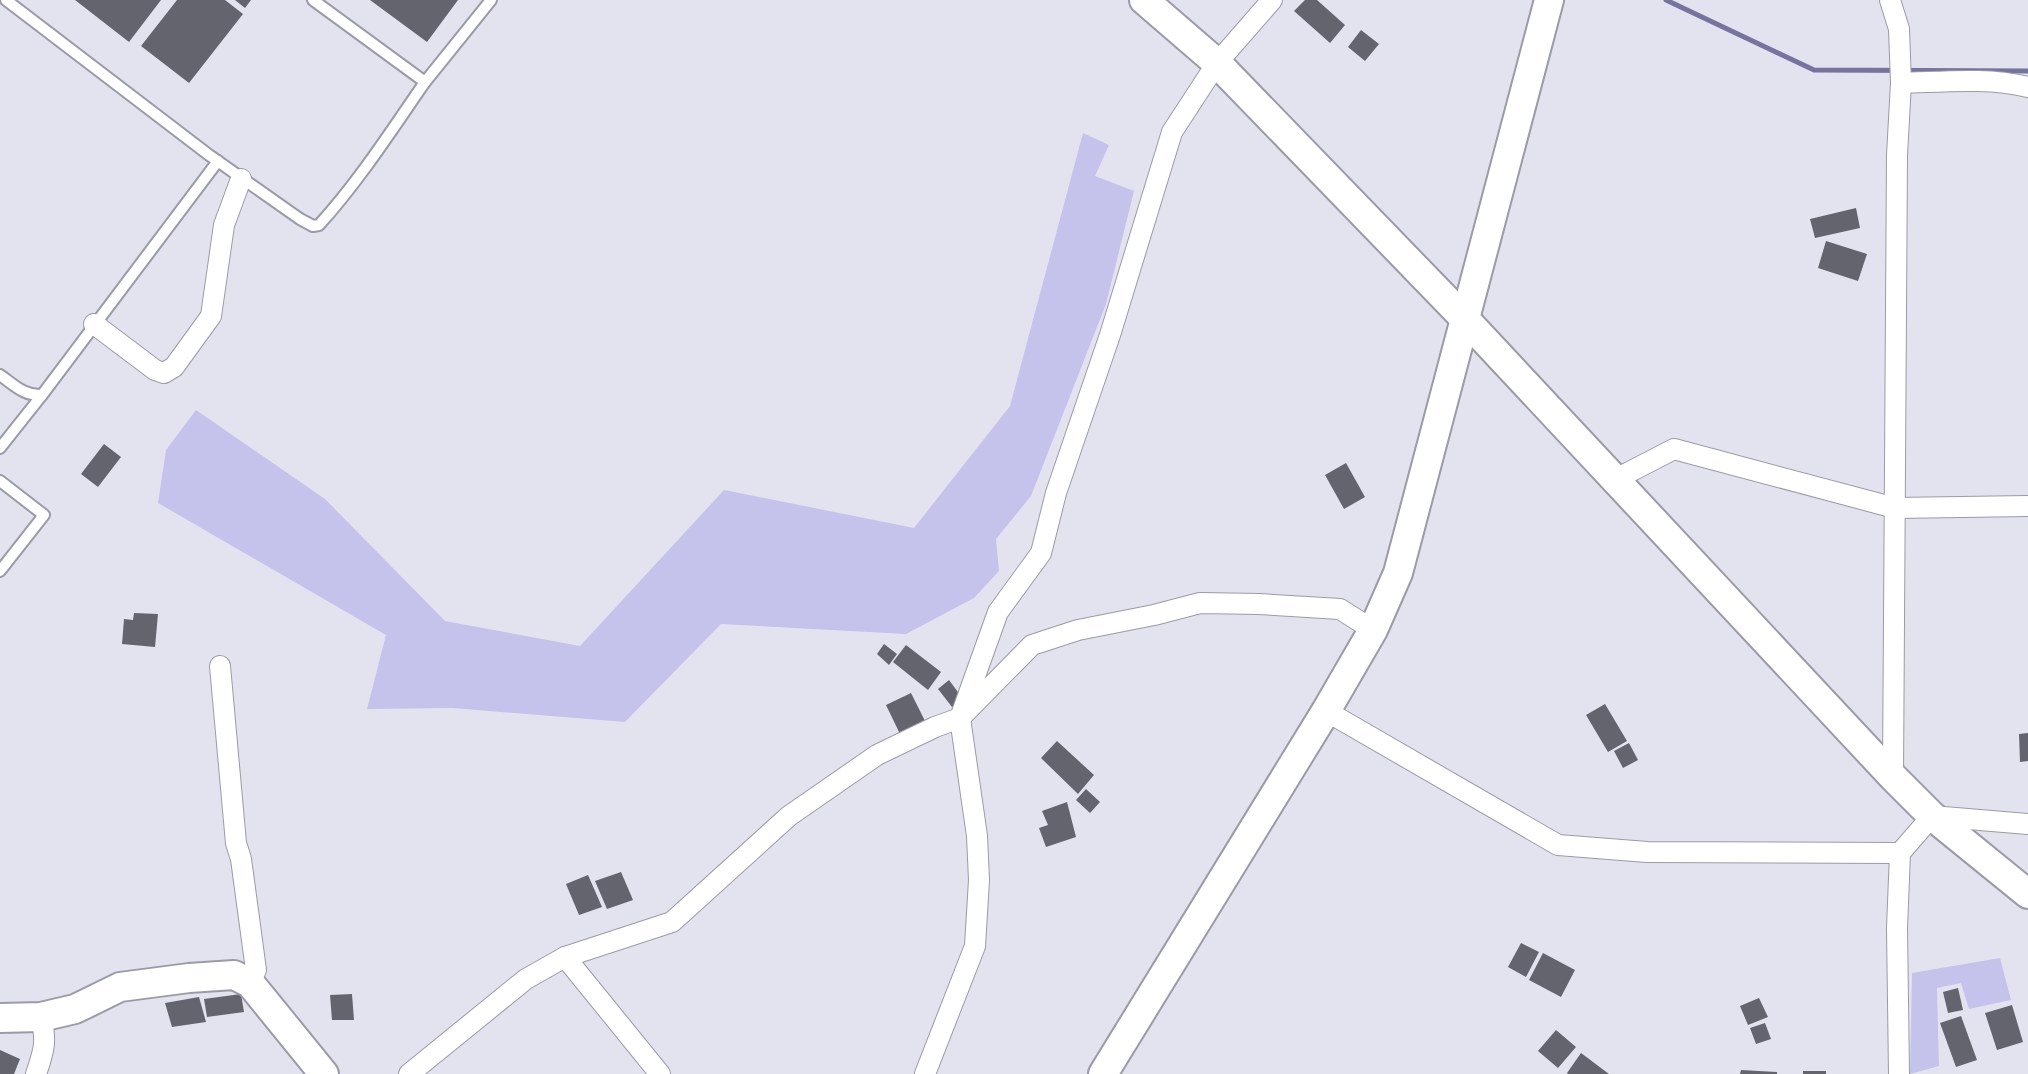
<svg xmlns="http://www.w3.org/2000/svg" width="2028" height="1074" font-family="'Sofia Sans Condensed',sans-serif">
  <rect width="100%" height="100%" fill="#e3e3f0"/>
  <g fill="#c5c2ec">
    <path d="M1083,133L1109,145L1095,176L1134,191L1106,304L1031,496L996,539L999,571L974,598L906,634L721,624L625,722L453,708L367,709L386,635L158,503L166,450L196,410L325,499L445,621L580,646L724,490L914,528L1010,406Z"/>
    <path d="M2000,958L2011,1000L1969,1009L1961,983L1937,988L1939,1066L1910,1074L1912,973Z"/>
  </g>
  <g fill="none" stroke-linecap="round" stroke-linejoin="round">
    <path stroke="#76739e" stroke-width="5" d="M1666,0L1814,70L2028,71"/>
  </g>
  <g fill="#64646f">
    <path d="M75,0H161L129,42Z"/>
    <path d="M177,0H225L243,14L189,83L141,46Z"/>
    <path d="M235,0H251L245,8Z"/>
    <path d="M370,0H458L427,42Z"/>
    <path d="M1305,0H1317L1345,25L1330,43L1294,11Z"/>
    <path d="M1361,30L1379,44L1365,61L1348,47Z"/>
    <path d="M1856,208L1860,228L1815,238L1810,219Z"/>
    <path d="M1826,241L1867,254L1858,281L1818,268Z"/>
    <path d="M104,444L121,457L98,487L81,474Z"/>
    <path d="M1346,463L1365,497L1344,509L1325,475Z"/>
    <path d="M134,613L158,614L155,647L122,644L124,619L133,620Z"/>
    <path d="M884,644L897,654L889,665L877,654Z"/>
    <path d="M906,645L941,672L928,690L893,662Z"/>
    <path d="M949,680L963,699L952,707L938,689Z"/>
    <path d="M911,693L925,721L900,734L886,705Z"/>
    <path d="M1605,704L1627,741L1608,752L1586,715Z"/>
    <path d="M2028,733V761L2020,762L2019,734Z"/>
    <path d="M1057,741L1094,775L1078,794L1041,758Z"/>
    <path d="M1629,743L1638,760L1623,768L1614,751Z"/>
    <path d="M1086,789L1100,802L1090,813L1076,800Z"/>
    <path d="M1067,802L1076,837L1046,847L1039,828L1048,825L1042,811Z"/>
    <path d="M621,872L633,900L607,909L595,881Z"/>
    <path d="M588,875L602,907L579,915L566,884Z"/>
    <path d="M1521,943L1539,952L1526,977L1508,967Z"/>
    <path d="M1543,953L1575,970L1561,997L1529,980Z"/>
    <path d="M1958,988L1963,1010L1948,1013L1943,992Z"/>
    <path d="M241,994L244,1012L207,1017L204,999Z"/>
    <path d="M352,994L354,1020H332L330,995Z"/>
    <path d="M199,997L206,1022L172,1027L165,1003Z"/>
    <path d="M1759,998L1768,1017L1748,1025L1740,1006Z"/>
    <path d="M2012,1005L2023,1042L1997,1050L1985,1013Z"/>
    <path d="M1961,1016L1977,1060L1956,1067L1940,1023Z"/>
    <path d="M1765,1023L1771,1039L1756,1044L1750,1028Z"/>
    <path d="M1556,1030L1576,1047L1558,1068L1538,1051Z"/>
    <path d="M0,1050L20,1059L14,1074H0Z"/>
    <path d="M1581,1053L1609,1074H1568L1567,1073Z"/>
    <path d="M1741,1070L1777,1072V1074H1740Z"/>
    <rect x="1803" y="1071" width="23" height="3"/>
  </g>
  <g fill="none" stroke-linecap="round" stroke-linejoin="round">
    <defs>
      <g id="lane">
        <path d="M6,0L209,155L300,219L313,226L319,225C359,181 391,131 425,82"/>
        <path d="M313,0L425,82L491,0"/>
        <path d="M0,375C14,385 24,396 42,395L218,161"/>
        <path d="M0,448L42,395"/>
        <path d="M0,481L44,515L0,571"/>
      </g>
      <g id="street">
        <path d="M1890,0L1899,29L1901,83L1897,155L1893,777"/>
        <path d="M1901,83C1942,82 1987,77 2028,87"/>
        <path d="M94,324L155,370L164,373L174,367L211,316L224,225L241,179"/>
        <path d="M1616,479L1674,449L1895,508L2028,506"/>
        <path d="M220,666L236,843L241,859L256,970L250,983"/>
        <path d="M1326,711L1558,845L1647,852L1900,853L1932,816L2028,824"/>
        <path d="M565,957L660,1074"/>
        <path d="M36,1074C44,1051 47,1041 41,1017"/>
        <path d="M409,1074L526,979L565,957L672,922L789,816L877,755L935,727L960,718L1032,645L1078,630L1154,615L1200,603L1259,604L1340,609L1373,630"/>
        <path d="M925,1074L975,946L979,880L977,836L960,718L998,612L1041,553L1056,493L1110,335L1172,132L1217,63L1272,0"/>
        <path d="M1899,1074L1897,928L1900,853"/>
      </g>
      <g id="secondary">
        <path d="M1144,0L1217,63L1465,319L1893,777L1932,816L2028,894"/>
        <path d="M0,1018L41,1017L75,1009L120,987L189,978L234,975L250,983L324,1074"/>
        <path d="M1103,1074L1326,711L1373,630L1398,573L1549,0"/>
      </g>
    </defs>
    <use href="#lane" stroke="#9b9ba7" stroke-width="14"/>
    <use href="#street" stroke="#9b9ba7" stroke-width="22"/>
    <use href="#secondary" stroke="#9b9ba7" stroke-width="32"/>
    <use href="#lane" stroke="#fff" stroke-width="10"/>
    <use href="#street" stroke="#fff" stroke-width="20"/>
    <use href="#secondary" stroke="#fff" stroke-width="28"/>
  </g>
</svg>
